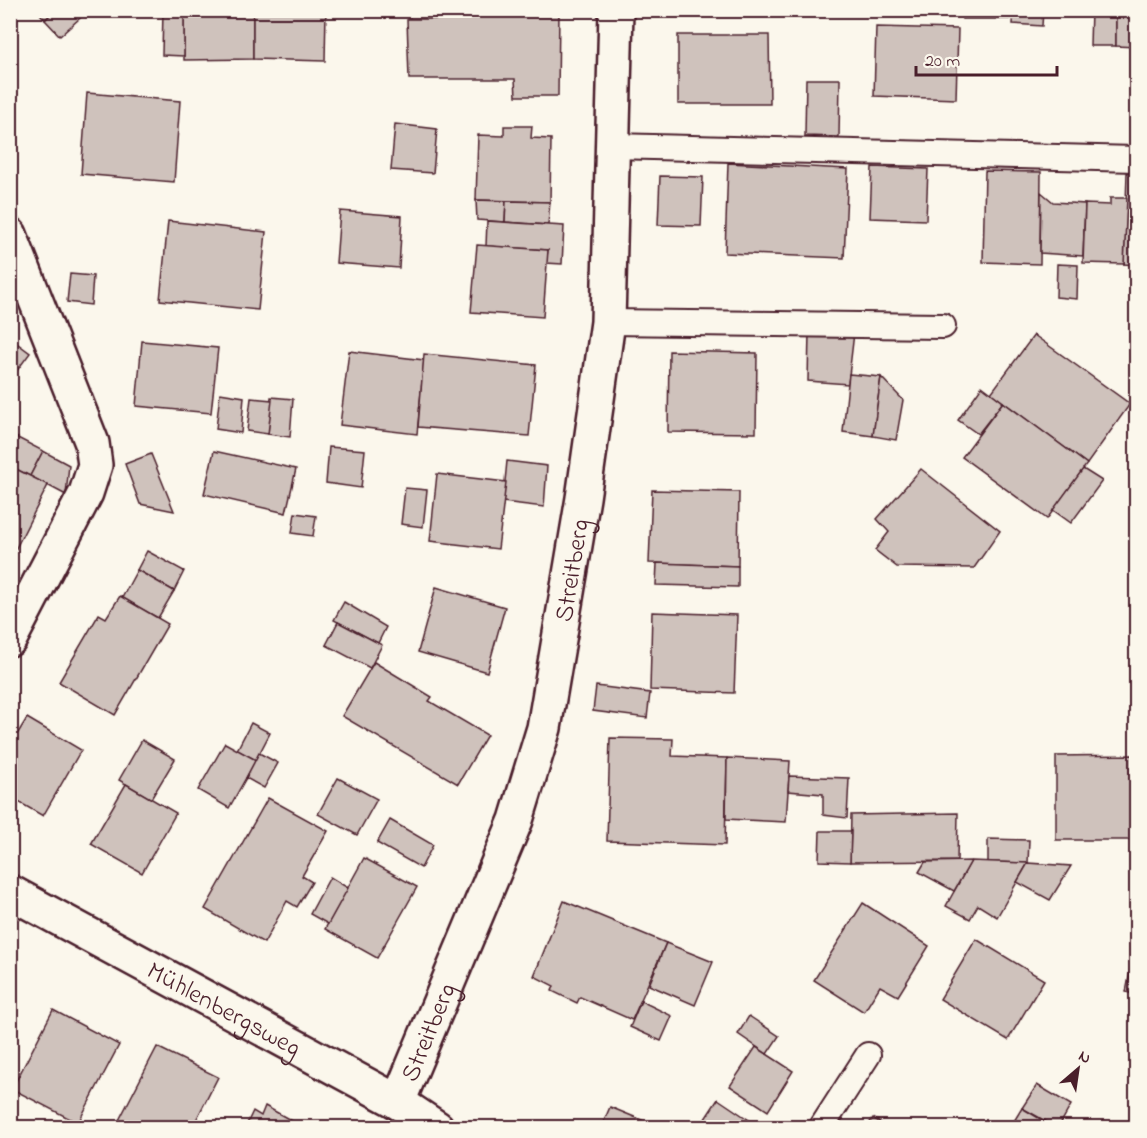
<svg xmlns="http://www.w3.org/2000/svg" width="1147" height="1138" font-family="'Indie Flower',sans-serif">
  <rect width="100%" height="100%" fill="#fbf7ec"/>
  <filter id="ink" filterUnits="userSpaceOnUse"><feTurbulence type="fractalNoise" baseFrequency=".0167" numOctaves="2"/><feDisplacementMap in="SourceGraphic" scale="12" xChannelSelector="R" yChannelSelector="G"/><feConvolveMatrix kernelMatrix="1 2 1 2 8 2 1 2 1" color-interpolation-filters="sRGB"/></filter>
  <g filter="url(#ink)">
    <g fill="#cfc2bc" stroke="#4a1f2b" stroke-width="1.5">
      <path d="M37,10H55L45,20Z"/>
      <path d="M55,10H89L60,36L45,20Z"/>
      <path d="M184,10H253V59L184,60Z"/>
      <path d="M253,10H326L325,61L253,59Z"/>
      <path d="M461,10H559L558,96H516L515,79H409L407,19H462Z"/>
      <rect x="962" y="10" width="47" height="9"/>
      <path d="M1014,10H1043L1042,26L1013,24Z"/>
      <path d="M1091,10H1116V46H1090Z"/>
      <path d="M1116,10H1136V47L1116,46Z"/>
      <path d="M163,11L184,12V56L162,55Z"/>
      <path d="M876,27L958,29L956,99L874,96Z"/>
      <path d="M678,35H769L770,104H678Z"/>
      <path d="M806,79H840L839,137L805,136Z"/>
      <path d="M87,93L180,101L174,182L81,174Z"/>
      <path d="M395,124L437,129L433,173L391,170Z"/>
      <path d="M504,126H532L531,138L551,139L550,202L476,200L478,135L504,136Z"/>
      <path d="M728,163L848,169L844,258L725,253Z"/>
      <path d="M872,167L928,169L926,220L870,218Z"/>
      <path d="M985,171L1041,172L1040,264L983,262Z"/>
      <path d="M1127,173H1136V265L1124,264Z"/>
      <path d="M660,176L703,177L701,226L658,225Z"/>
      <path d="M1041,192L1053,202L1085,204L1083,256L1040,253Z"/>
      <path d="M1110,198H1127L1124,264L1083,263L1085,204L1110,205Z"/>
      <path d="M476,200L506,201L505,222L477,220Z"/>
      <path d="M506,201L550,202L548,225L505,222Z"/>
      <path d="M340,211L402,216L399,268L336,263Z"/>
      <path d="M168,221L266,232L258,310L160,300Z"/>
      <path d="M487,221L564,226L562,264L546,263L548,250L486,246Z"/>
      <path d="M477,245L548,250L543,317L471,312Z"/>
      <path d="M1057,264L1078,265L1077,299L1056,297Z"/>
      <path d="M70,274L93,276L91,305L67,302Z"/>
      <path d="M809,332L854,333L848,384L808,381Z"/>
      <path d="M1034,335L1130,404L1087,464L991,393Z"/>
      <path d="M10,338L30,353L10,380Z"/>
      <path d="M142,341L218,348L211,413L136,406Z"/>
      <path d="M349,351L424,360L417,434L340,425Z"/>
      <path d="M669,351L757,353L756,433L668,432Z"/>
      <path d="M424,354L536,365L529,436L418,427Z"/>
      <path d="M849,374L881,377L873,436L843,432Z"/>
      <path d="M881,377L903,400L896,440L873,436Z"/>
      <path d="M982,386L1003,402L978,434L958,420Z"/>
      <path d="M220,393L244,397L241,433L216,429Z"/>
      <path d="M271,397L293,399L290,437L268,434Z"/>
      <path d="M251,398L272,400L268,434L247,431Z"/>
      <path d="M1003,402L1087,464L1047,519L962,457Z"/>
      <path d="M10,434L43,451L30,476L10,466Z"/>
      <path d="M329,447L365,450L361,488L326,483Z"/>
      <path d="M43,451L69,465L66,495L30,476Z"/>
      <path d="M214,451L296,469L286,513L204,494Z"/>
      <path d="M151,454L174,511L140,504L125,464Z"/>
      <path d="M507,461L547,466L544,507L503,502Z"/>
      <path d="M10,466L48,485L10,560Z"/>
      <path d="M921,469L1000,531L974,568L897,567L875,550L889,532L877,519Z"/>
      <path d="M1083,469L1102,481L1071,523L1053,510Z"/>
      <path d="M437,474L506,482L498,549L430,541Z"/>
      <path d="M405,488L427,490L423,527L401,524Z"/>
      <path d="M652,490L739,492L738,566L649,563Z"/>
      <path d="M295,513L316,516L313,536L292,533Z"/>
      <path d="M147,551L184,571L174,591L137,570Z"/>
      <path d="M657,563L738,566V587L656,585Z"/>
      <path d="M137,570L174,591L158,618L122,598Z"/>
      <path d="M436,587L505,607L487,672L418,652Z"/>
      <path d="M120,596L168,624L115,715L59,682L99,614L106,618Z"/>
      <path d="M344,602L386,627L378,643L334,620Z"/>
      <path d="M652,612L737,615L734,693L650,690Z"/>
      <path d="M338,622L382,645L370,668L326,645Z"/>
      <path d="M374,662L432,697L429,701L487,735L458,784L342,716Z"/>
      <path d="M596,686L650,693L647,718L593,711Z"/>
      <path d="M27,718L81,750L43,816L10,797V729L18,733Z"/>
      <path d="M251,723L270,733L256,760L237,750Z"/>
      <path d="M610,738L673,739L672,756L727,758L725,845L607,841Z"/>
      <path d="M142,740L175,759L151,799L119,780Z"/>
      <path d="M225,743L256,760L229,808L198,790Z"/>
      <path d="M259,753L278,763L264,788L246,778Z"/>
      <path d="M1136,755V840H1056V756Z"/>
      <path d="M727,758L790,761L786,822L726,819Z"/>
      <path d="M789,776L849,778L847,818L823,815V794L788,791Z"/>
      <path d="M338,778L377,799L357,835L318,814Z"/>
      <path d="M126,784L176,813L142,873L91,844Z"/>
      <path d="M268,798L328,831L302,876L312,882L297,907L287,901L264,943L205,909Z"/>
      <path d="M958,813L957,861L850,862L851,815Z"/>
      <path d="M390,820L433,845L421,868L377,843Z"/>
      <path d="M820,831H851L850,862L819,861Z"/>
      <path d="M988,839L1029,840L1028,863L988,862Z"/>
      <path d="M364,858L417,887L377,958L325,929Z"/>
      <path d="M971,861L1028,863L997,917L978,905L970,919L946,906Z"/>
      <path d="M971,861L954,891L919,872L925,862Z"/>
      <path d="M1028,863L1071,866L1050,900L1017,882Z"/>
      <path d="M330,877L348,888L328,924L310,914Z"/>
      <path d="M564,901L666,943L632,1020L580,997L577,1003L552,991L554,986L534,976Z"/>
      <path d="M863,903L929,946L898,996L880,986L864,1012L814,980Z"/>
      <path d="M976,939L1044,980L1008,1040L940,999Z"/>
      <path d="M666,943L713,962L695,1005L649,985Z"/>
      <path d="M1135,947H1136V995L1126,992Z"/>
      <path d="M641,1001L672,1016L661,1041L630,1027Z"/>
      <path d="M53,1010L119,1045L78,1123L12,1089Z"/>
      <path d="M749,1016L779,1036L767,1054L738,1034Z"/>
      <path d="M157,1047L218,1077L192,1128H115Z"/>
      <path d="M756,1047L793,1071L768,1111L730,1086Z"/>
      <path d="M1037,1085L1071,1105L1058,1128L1022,1108Z"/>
      <path d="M718,1099L761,1128H699Z"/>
      <path d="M265,1106L305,1128H245L253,1111L261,1116Z"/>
      <path d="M610,1107L649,1123L647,1128H601Z"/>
      <path d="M1022,1108L1052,1126L1051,1128L1011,1126Z"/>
      <path d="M873,1118L889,1128H866Z"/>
    </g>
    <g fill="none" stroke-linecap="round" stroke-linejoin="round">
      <defs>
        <g id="lane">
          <path d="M613,146L1136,159"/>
          <path d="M608,322L943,326"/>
          <path d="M821,1128L868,1055"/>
        </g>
        <g id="street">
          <path d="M10,235L92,443L95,465L86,493L10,639"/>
          <path id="s1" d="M398,1102L516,820L544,728L583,498L608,322L616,10"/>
        </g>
        <g id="secondary">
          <path id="s2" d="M10,892L398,1102L437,1128"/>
        </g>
      </defs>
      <use href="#lane" stroke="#4a1f2b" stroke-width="28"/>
      <use href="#street" stroke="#4a1f2b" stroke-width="38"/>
      <use href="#secondary" stroke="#4a1f2b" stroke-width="38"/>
      <use href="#lane" stroke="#fbf7ec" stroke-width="24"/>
      <use href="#street" stroke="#fbf7ec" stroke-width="33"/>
      <use href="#secondary" stroke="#fbf7ec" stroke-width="33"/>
    </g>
  </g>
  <g text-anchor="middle" stroke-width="4.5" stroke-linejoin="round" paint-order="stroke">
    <g font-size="26" fill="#4a1f2b" stroke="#fbf7ec">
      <text dy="9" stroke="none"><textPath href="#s1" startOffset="562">Streitberg</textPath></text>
      <text dy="9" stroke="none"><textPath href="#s2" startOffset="244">Mühlenbergsweg</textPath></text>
      <text dy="9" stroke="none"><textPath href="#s1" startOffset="76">Streitberg</textPath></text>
    </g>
  </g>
  <rect width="1147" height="1138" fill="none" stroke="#fbf7ec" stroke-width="36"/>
  <rect x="18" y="18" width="1111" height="1102" fill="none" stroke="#4a1f2b" stroke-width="2" filter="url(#ink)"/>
  <g transform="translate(1078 1069) rotate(29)" stroke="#fbf7ec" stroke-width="4.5" paint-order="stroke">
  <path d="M0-4.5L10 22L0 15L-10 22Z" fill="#4a1f2b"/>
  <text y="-9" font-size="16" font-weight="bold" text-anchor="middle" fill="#4a1f2b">N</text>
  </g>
  <path d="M916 66v9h141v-9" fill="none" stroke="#4a1f2b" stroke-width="3"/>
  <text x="925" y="66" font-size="18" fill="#4a1f2b" stroke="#fbf7ec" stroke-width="4.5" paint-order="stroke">20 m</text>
</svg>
